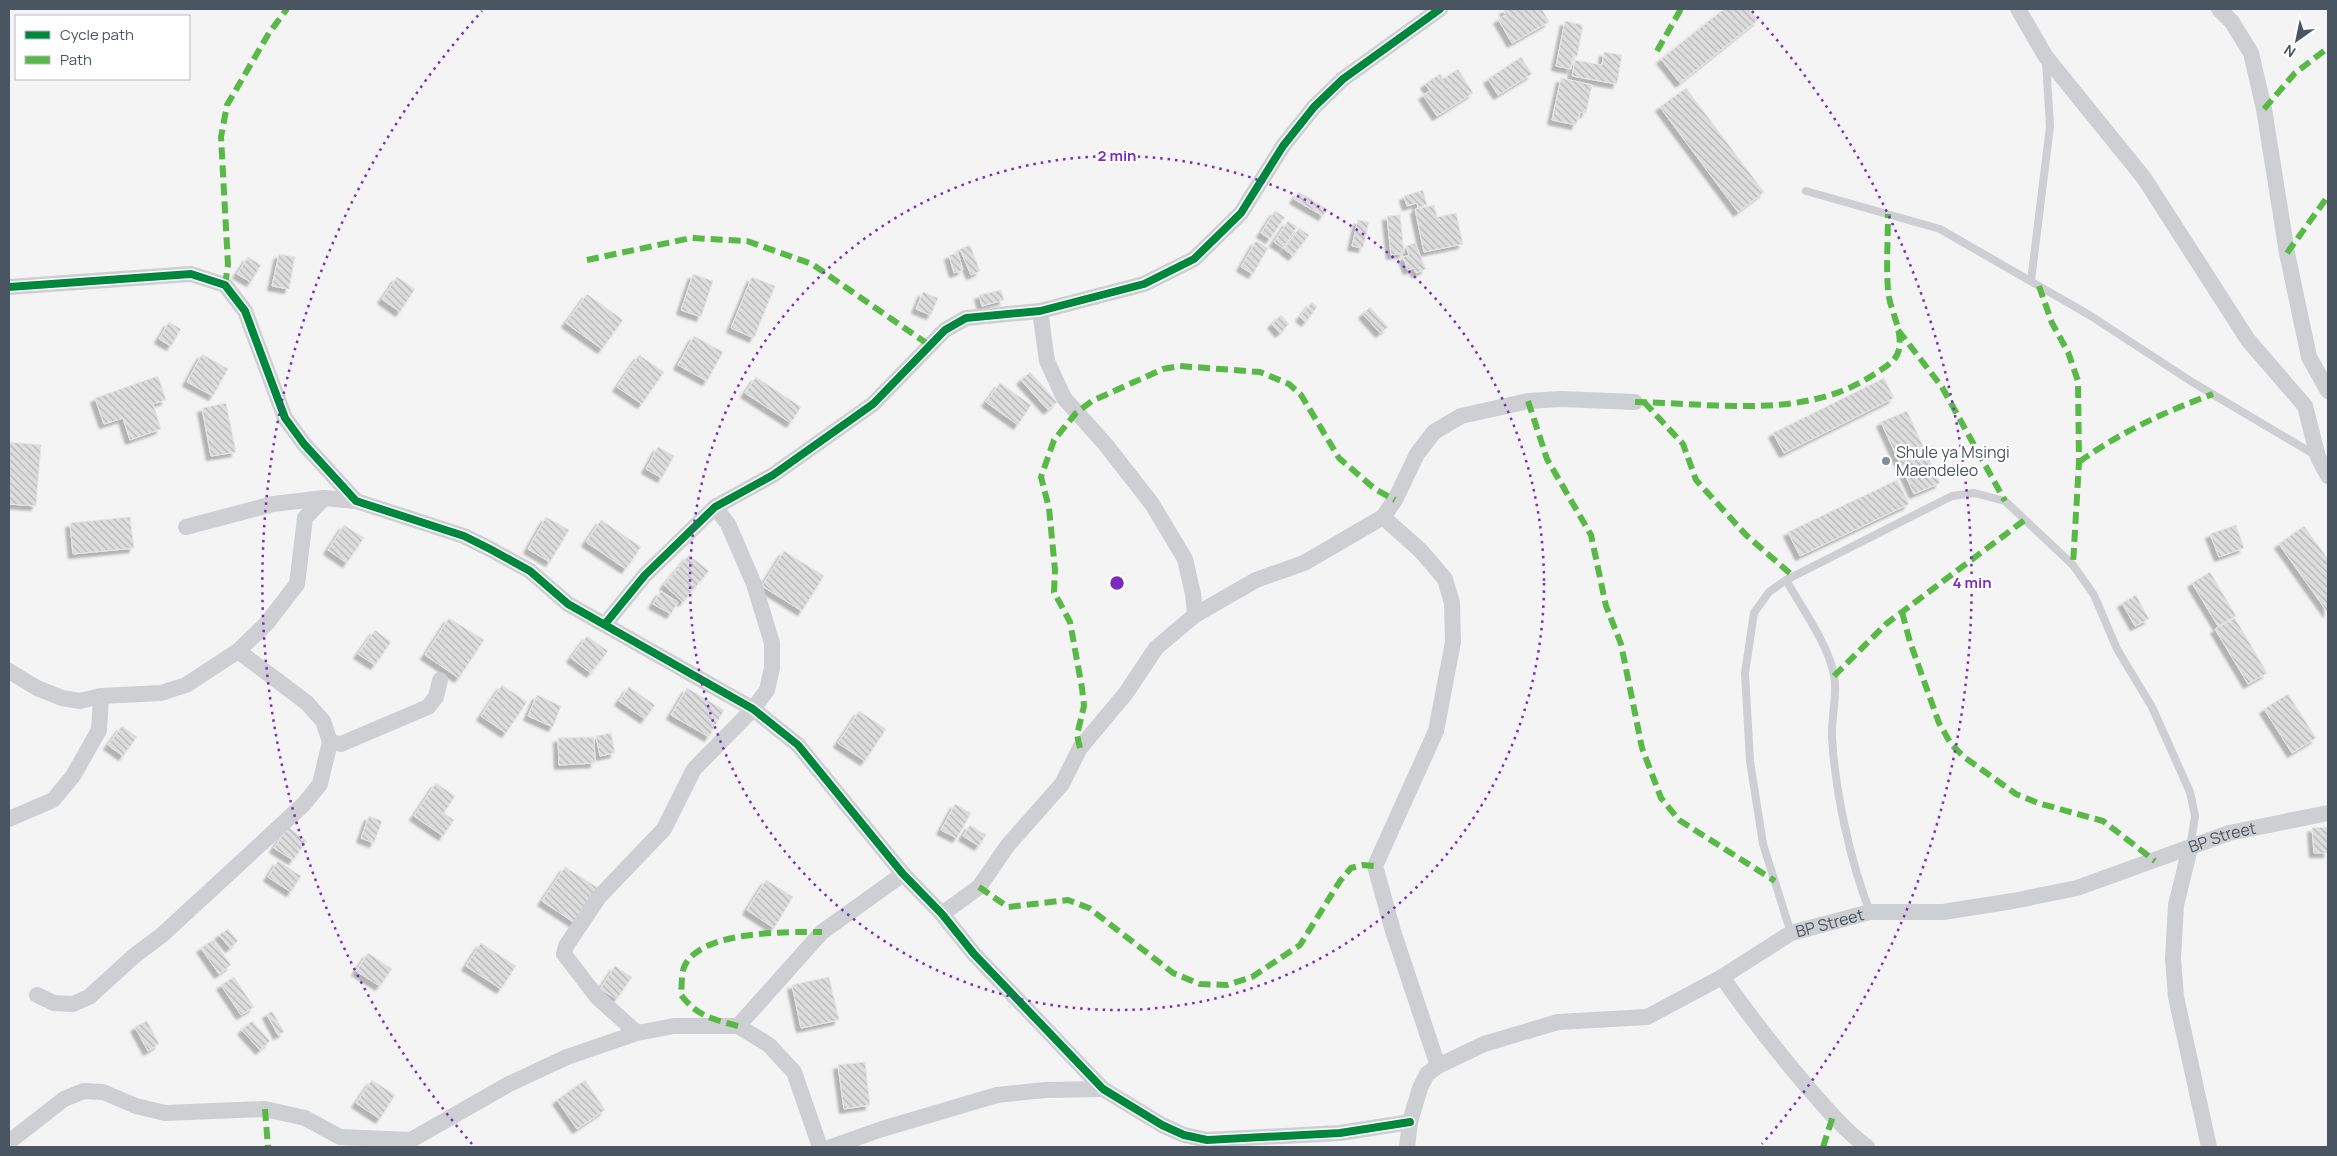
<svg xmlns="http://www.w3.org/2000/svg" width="2337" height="1156" font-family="Manrope,sans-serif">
  <defs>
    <pattern id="building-back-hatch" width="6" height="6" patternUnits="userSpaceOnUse" patternTransform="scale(1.25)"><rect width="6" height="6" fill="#ddddde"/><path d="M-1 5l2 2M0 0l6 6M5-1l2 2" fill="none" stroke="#b5b6b7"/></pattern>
    <filter id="shadow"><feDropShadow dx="-4.5" dy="4.5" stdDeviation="1" flood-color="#0004"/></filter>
  </defs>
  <rect width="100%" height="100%" fill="#f4f4f4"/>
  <g fill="url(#building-back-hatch)" stroke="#e5e6e7" filter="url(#shadow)">
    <path d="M1505,9H1542L1549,22L1512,43L1498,19L1506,15L1504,10Z"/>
    <path d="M1724,9H1749L1758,20L1680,83L1661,59Z"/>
    <path d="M1565,21L1583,25L1577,57L1573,56L1571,69L1556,66Z"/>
    <path d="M1604,52L1622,55L1617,84L1572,76L1575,60L1602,65Z"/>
    <path d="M1521,57L1532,74L1498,95L1488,79Z"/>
    <path d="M1458,69L1473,93L1437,116L1423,95L1430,91L1425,84L1440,74L1443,79Z"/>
    <path d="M1561,78L1592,85L1586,113L1580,112L1576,125L1552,120Z"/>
    <path d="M1686,88L1764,192L1738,212L1660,107Z"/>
    <path d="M1423,190L1427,205L1418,208L1417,203L1407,206L1404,196Z"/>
    <path d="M1299,192L1327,209L1323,216L1294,199Z"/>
    <path d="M1434,205L1437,217L1456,213L1463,244L1424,252L1415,209Z"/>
    <path d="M1275,211L1285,217L1270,239L1261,233Z"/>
    <path d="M1400,215L1404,253L1391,255L1387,216Z"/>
    <path d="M1358,220L1369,222L1363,248L1352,246Z"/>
    <path d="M1288,221L1297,227L1283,248L1274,242Z"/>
    <path d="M1299,228L1309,235L1293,256L1284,249Z"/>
    <path d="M1256,241L1268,248L1253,274L1241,267Z"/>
    <path d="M1415,243L1426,269L1416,273L1414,268L1408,270L1403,257L1409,255L1406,246Z"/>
    <path d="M970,245L980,271L971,275L960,249Z"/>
    <path d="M958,253L963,270L954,273L949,255Z"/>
    <path d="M279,254L295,257L289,289L272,286Z"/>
    <path d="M248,257L261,265L251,282L237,274Z"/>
    <path d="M693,274L713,281L701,317L681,310Z"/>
    <path d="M397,277L415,289L400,312L382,299Z"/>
    <path d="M752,277L775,286L754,338L731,328Z"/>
    <path d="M1001,290L1004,300L982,306L979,295Z"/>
    <path d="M923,292L938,298L931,315L916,309Z"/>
    <path d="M587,294L623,320L602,349L566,323Z"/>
    <path d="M1312,302L1317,307L1306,322L1300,317Z"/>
    <path d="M1370,307L1388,327L1380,333L1363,314Z"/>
    <path d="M1281,315L1289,324L1280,333L1272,324Z"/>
    <path d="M169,322L181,329L171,346L159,339Z"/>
    <path d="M694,336L723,352L707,381L678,365Z"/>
    <path d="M202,354L228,369L213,396L187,382Z"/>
    <path d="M639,355L664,372L642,404L617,387Z"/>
    <path d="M1030,372L1057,402L1048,410L1021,380Z"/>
    <path d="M158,376L166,400L153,404L161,429L130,440L123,418L104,424L95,398Z"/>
    <path d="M756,377L801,407L791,423L745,393Z"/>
    <path d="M1884,378L1894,398L1784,453L1773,433Z"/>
    <path d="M1000,383L1031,405L1018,425L986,402Z"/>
    <path d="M226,403L236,452L211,456L202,408Z"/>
    <path d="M1907,411L1940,483L1914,494L1881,422Z"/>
    <path d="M9,442L41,445L36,506L9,504Z"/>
    <path d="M658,447L674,456L662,478L646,469Z"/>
    <path d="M1897,480L1909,504L1800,556L1788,532Z"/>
    <path d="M130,517L134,548L73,554L70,523Z"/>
    <path d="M546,517L569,530L550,562L528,549Z"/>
    <path d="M601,520L641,547L626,569L586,542Z"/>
    <path d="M344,525L364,538L347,563L328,550Z"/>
    <path d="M2236,525L2244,548L2219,557L2210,534Z"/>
    <path d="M2304,526L2328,559V613L2279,544Z"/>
    <path d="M784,551L824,576L802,611L762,586Z"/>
    <path d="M689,555L709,571L683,602L664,585Z"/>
    <path d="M2210,572L2236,616L2218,626L2192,583Z"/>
    <path d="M661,591L678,602L671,614L653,604Z"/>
    <path d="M2136,595L2149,619L2135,626L2122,603Z"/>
    <path d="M449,618L484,640L459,678L425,655Z"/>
    <path d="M2235,618L2267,673L2248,684L2215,629Z"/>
    <path d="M375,630L391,642L375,665L358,654Z"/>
    <path d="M587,636L608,651L591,673L571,658Z"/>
    <path d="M502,685L527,702L506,733L481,716Z"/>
    <path d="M629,687L655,705L645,719L619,701Z"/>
    <path d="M687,688L724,710L709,737L671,715Z"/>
    <path d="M2288,694L2316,738L2292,753L2264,709Z"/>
    <path d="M537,695L561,706L553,727L528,716Z"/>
    <path d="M859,711L886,729L865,761L838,743Z"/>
    <path d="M122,726L137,737L123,756L108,745Z"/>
    <path d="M611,733L615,753L600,756L596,736Z"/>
    <path d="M594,737L595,763L559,765L558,738Z"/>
    <path d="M436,783L455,796L444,813L454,820L443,836L414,816Z"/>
    <path d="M955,804L971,813L957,838L941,830Z"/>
    <path d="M369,816L382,821L374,843L361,838Z"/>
    <path d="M970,825L986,835L979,846L963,836Z"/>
    <path d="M288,827L307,841L293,860L274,848Z"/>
    <path d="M2328,827V853H2314L2312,828Z"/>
    <path d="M278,861L301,876L291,892L268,877Z"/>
    <path d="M565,867L598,888L575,923L542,901Z"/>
    <path d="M766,880L793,897L774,928L747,910Z"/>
    <path d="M228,929L238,941L230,948L219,935Z"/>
    <path d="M213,940L231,965L219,974L201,948Z"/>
    <path d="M481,943L516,966L501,989L466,966Z"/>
    <path d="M368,953L392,969L380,986L356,971Z"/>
    <path d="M615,966L632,977L617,999L600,989Z"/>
    <path d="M234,977L254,1007L241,1015L221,985Z"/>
    <path d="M829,977L839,1020L801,1028L792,985Z"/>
    <path d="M272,1011L284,1032L278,1035L267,1014Z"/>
    <path d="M147,1021L159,1044L148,1051L135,1027Z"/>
    <path d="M252,1021L270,1041L260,1050L242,1030Z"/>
    <path d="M865,1062L870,1105L844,1109L838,1065Z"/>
    <path d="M372,1080L395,1095L380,1119L356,1103Z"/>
    <path d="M585,1080L605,1110L577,1129L557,1100Z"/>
  </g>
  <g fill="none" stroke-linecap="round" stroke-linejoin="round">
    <g stroke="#cdcfd2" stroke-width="8">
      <path d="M1806,191L1940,229L2091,316L2192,382L2317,456"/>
      <path d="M2031,281L2050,126L2046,62"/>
      <path d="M1786,580C1802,608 1828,644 1834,675C1838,695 1831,717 1832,737C1835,791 1850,861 1870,912"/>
      <path d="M1791,933L1763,844L1750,761L1745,673L1754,613L1769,592L1786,580L1952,496L1974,493L2005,501L2073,565L2094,595L2117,649L2152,707L2190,792L2195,816L2190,848"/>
    </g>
    <g stroke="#cdcfd2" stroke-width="16">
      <path d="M2018,9L2046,57L2144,178L2248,340L2305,406L2318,457L2328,476"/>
      <path d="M2219,9L2232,22L2251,53L2264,109L2287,253L2309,357L2328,391"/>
      <path d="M9,287L191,274L225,285L245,311L285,418L304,444L356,501L464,536L490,549L530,571L568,604L753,709L798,745L903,874L942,914L974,954L1103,1089L1162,1125L1184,1135L1207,1140L1340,1133L1410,1122"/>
      <path d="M1040,311L1047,361L1064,398L1106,445L1152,504L1185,559L1193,594L1195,615"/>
      <path d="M1383,517L1421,551L1445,579L1452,603L1453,642L1436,731L1375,866L1393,931L1438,1066"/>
      <path d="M186,527L273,504L324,498L356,501"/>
      <path d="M605,624L645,575L715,507L773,475L873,404L945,330L966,318L1040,311L1144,284L1194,259L1241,213L1283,146L1314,107L1343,79L1440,9"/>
      <path d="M9,671L37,688L62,698L80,701L101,696L161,693L186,685L238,651L267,623L297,584L305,518L324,498"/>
      <path d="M330,742L341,744L428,707L436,697L440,680"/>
      <path d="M9,819L53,800L73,776L99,730L101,696"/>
      <path d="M2190,848L2176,905L2173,959L2176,997L2209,1147"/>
      <path d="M942,914L979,887L1008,845L1062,784L1080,748L1126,693L1156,648L1195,615L1256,580L1304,563L1383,517L1395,500L1417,454L1434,432L1461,416L1528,401L1561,399L1635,402"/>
      <path d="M1722,977C1748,1014 1776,1050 1805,1084C1825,1107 1843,1129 1867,1147"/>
      <path d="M37,995L54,1003L73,1004L89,997L134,956L162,935L304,804L320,784L330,742L323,721L307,703L238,651"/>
      <path d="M637,1033L597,997L564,954L566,946L599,897L664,829L694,769L753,709L767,690L772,668V643L754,584L728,524L715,507"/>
      <path d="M9,1142L64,1099L84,1091L103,1092L136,1106L165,1113L265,1109L305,1118L340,1137L411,1140L509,1084L567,1057L637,1033L674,1026H738"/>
      <path d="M820,1147L794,1072L769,1045L738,1026L822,932L903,874"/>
      <path d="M831,1147L882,1129L997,1095L1045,1090L1103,1089"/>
      <path id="s1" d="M1407,1147L1410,1122L1420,1088L1427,1074L1438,1066L1484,1044L1558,1022L1647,1017L1722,977L1791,933L1870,912H1943L2013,901L2077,888L2229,833L2328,813"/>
    </g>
    <g stroke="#58b947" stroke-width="6" stroke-dasharray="12 6" stroke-linecap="butt">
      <path d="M1657,51L1681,9"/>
      <path d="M2264,109L2295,73L2328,48"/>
      <path d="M2287,253L2328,196"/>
      <path d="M587,260L691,238L747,241L812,264L929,345"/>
      <path d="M225,285L228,265L221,137L227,105L269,33L287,9"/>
      <path d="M2039,286L2052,323L2068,352L2078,381L2079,462L2073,565"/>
      <path d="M1898,330L1942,387L2005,501"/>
      <path d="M1528,401L1547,459L1591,535L1606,606L1621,644L1642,748L1661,798L1679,820L1775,881"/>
      <path d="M1635,402C1715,403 1806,421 1876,373C1885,367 1897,361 1899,349C1903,329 1889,309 1888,290C1886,265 1888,239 1888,214"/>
      <path d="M1644,402L1683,444L1696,480L1746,535L1793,576"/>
      <path d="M2079,462C2121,432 2164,412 2213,394"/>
      <path d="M1902,612L1910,642L1939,723L1951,744L1964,757L2016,794L2038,803L2103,821L2155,861"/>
      <path d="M1834,676L1886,624L2026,519"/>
      <path d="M1080,748L1077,735L1084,706L1082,688L1070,622L1054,592L1055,570L1049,508L1041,477L1054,440L1076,413L1092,401L1163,369L1180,366L1260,372L1289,384L1301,395L1339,458L1375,489L1395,500"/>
      <path d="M979,887L1008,907L1068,900L1089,908L1173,973L1200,984L1227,985L1252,977L1300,945L1340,881L1351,868L1363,865L1375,866"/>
      <path d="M738,1026C713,1019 698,1017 681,995C682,986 681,972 685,965C703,930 788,932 822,932"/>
      <path d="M265,1109L268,1147"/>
      <path d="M1823,1147L1833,1116"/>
    </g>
    <defs>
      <g id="cycleway">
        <path d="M9,287L191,274L225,285L245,311L285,418L304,444L356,501L464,536L490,549L530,571L568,604L753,709L798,745L903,874L942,914L974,954L1103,1089L1162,1125L1184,1135L1207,1140L1340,1133L1410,1122"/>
        <path d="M605,624L645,575L715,507L773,475L873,404L945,330L966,318L1040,311L1144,284L1194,259L1241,213L1283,146L1314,107L1343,79L1440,9"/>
      </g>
    </defs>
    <use href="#cycleway" stroke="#fff" stroke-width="11"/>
    <use href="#cycleway" stroke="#00873e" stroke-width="8"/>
  </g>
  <g fill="none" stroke="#7b2cbf" stroke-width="2.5" stroke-dasharray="2.5 5">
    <circle cx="1117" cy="583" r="427"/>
    <path d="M472 1144A855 855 0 0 1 482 11M1752 11A855 855 0 0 1 1762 1144"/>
  </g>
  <circle fill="#858d94" stroke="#fff" stroke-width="2" cx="1886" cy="461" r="5"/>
  <g text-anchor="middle" stroke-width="4.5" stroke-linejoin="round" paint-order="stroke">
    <g font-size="16" fill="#495561" stroke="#fff" text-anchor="start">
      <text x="1896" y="458">Shule ya Msingi<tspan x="1896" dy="18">Maendeleo</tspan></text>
    </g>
    <g font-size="16" fill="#495561" stroke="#fff">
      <text dy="6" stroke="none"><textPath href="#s1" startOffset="919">BP Street</textPath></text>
      <text dy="6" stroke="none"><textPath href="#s1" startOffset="514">BP Street</textPath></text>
    </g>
  </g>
  <circle cx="1117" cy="583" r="8" fill="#7b2cbf" stroke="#fff" stroke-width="2.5"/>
  <g font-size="15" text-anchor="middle" font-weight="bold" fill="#7b2cbf" stroke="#fff" stroke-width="4.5" stroke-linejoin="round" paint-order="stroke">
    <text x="1117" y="161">2 min</text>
    <text x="1972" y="588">4 min</text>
  </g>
  <rect width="2337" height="1156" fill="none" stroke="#495561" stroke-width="20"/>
  <rect x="15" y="15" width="175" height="65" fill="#ffffff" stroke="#b6bbc0"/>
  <rect x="25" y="31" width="25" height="8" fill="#00873e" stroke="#b6bbc0"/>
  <text x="60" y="40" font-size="15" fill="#495561">Cycle path</text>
  <rect x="25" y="56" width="25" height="8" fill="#58b947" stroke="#b6bbc0"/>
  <text x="60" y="65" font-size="15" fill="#495561">Path</text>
  <g transform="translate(2297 40) rotate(213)" stroke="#ffffff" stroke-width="4" paint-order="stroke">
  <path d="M0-4L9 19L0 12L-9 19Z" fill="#495561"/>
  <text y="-8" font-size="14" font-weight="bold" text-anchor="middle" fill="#495561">N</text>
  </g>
</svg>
